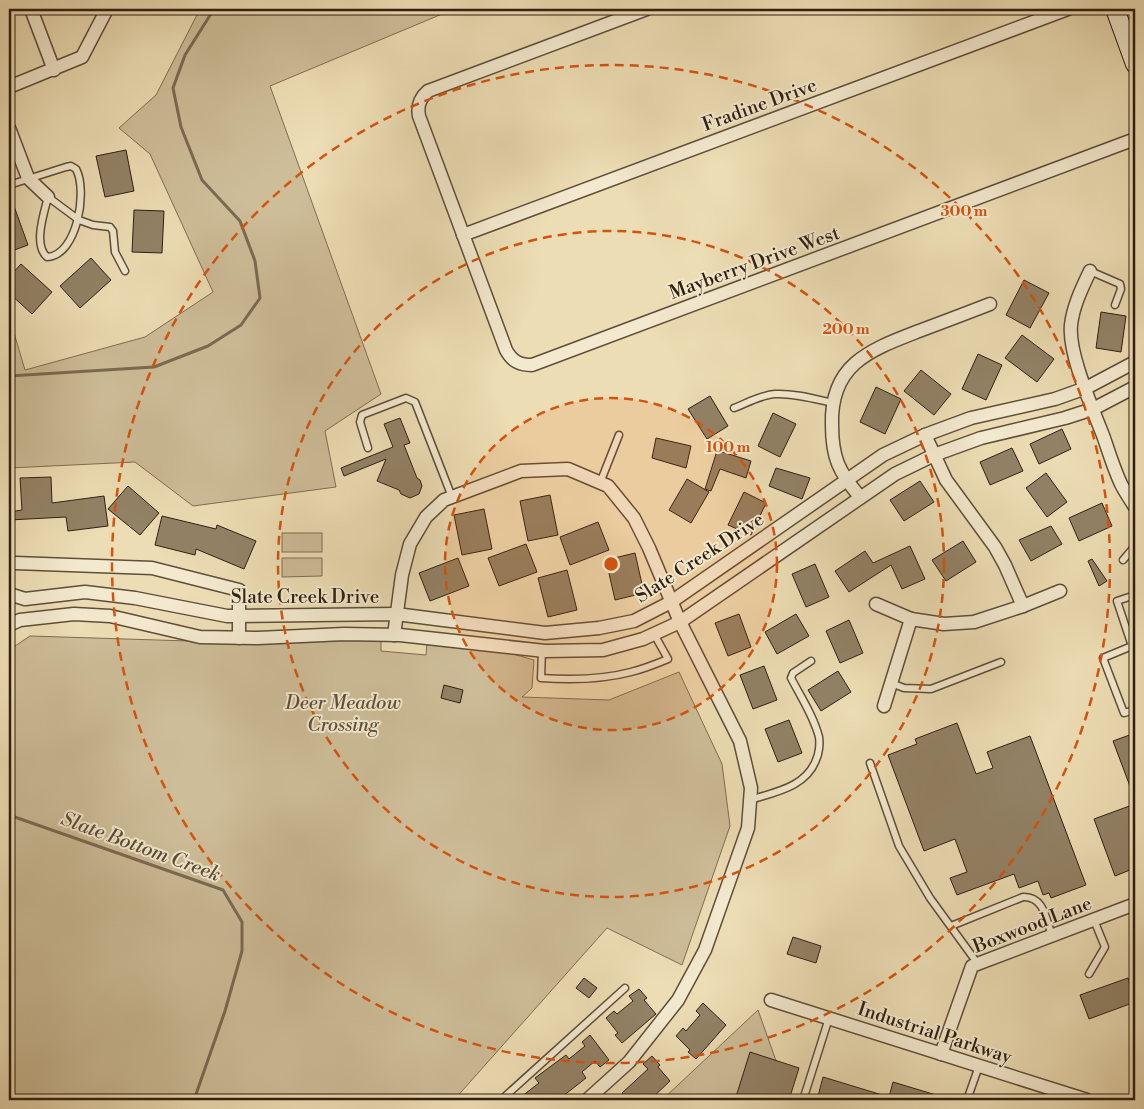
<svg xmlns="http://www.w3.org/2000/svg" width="1144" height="1109" font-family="'Libre Bodoni',serif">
  <rect width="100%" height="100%" fill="#edddb4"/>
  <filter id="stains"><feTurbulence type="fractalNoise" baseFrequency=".004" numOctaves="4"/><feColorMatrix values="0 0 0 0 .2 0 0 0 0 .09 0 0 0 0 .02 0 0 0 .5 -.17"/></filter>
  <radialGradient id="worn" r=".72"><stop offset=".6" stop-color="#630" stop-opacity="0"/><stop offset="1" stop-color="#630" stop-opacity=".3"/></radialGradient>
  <g fill="#cdbd98" stroke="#7e6e54">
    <path d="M200,9H454L270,86L381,394L325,431L336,487L193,506L135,462L9,468V316L25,370L145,337L213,292L150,154L119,128L156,95Z"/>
    <rect x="282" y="533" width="40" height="19"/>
    <path d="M282,558H322V576L282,577Z"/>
    <path d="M30,636L221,642L381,639V651L426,655L427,642L499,650L534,660L532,688L522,697L609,700L679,672L722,764L730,826L682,965L607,928L454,1100H9V650Z"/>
    <path d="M758,1010L790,1100H662Z"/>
  </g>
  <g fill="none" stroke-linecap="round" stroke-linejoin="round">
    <g stroke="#7a6a52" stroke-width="3">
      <path d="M9,376L154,367L208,346L241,325L260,298L255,261L240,221L202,180L181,127L173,88L185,55L214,9"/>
      <path d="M9,815L223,890L242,922V951L225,1011L194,1100"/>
    </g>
  </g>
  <g fill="#928266" stroke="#2f1f11">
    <path d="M126,150L134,191L105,197L96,156Z"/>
    <path d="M9,195H10L28,245L9,252Z"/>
    <path d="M134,210L164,211L162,253L132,252Z"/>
    <path d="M91,258L111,280L80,308L60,286Z"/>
    <path d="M21,264L52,292L32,314L9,293V277Z"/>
    <path d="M1024,280L1049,293L1030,328L1006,315Z"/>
    <path d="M1101,312L1126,316L1121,352L1096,348Z"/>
    <path d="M1022,335L1054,359L1037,382L1005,358Z"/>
    <path d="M978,354L1002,365L986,400L962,389Z"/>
    <path d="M921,370L951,394L934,415L904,391Z"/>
    <path d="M876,387L901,399L885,434L860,422Z"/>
    <path d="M710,396L728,426L707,439L688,409Z"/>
    <path d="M773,413L796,424L780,457L758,446Z"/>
    <path d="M400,418L410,443L404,445L417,478L420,480L422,486L419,494L410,498L401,494L399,490L377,481L386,459L344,476L341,468L393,447L384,424Z"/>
    <path d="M1062,429L1071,449L1039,464L1030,444Z"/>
    <path d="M656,438L691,446L686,468L652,458Z"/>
    <path d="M1012,448L1023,471L990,485L980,462Z"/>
    <path d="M713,449L751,461L746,478L720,469L711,491L705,489L716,454Z"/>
    <path d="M776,468L810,478L802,499L769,486Z"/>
    <path d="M1046,473L1067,502L1047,517L1026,488Z"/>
    <path d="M51,477L52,503L104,496L108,526L68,531L66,517L9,520V512L22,510L20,478Z"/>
    <path d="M687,479L709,492L691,523L669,510Z"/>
    <path d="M920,481L934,502L904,521L890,500Z"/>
    <path d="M128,486L159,513L140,535L108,509Z"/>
    <path d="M744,492L766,503L751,535L728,525Z"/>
    <path d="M550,495L558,535L528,541L520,501Z"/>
    <path d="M1102,503L1112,526L1079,541L1069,518Z"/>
    <path d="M484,509L492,549L462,555L454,515Z"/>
    <path d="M162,516L216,529L217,525L256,541L244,569L196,549L195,555L155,545Z"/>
    <path d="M598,522L609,550L570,565L560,537Z"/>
    <path d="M1051,526L1062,544L1031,561L1019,540Z"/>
    <path d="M963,541L976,562L946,581L932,560Z"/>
    <path d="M526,544L537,572L499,586L488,558Z"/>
    <path d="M910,546L925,579L902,589L891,565L849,592L835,571L865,551L873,563Z"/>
    <path d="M635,553L644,593L615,600L606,560Z"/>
    <path d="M458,558L469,586L430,601L419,573Z"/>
    <path d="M1092,559L1107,581L1099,586L1088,561Z"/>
    <path d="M815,564L829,597L806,607L792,574Z"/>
    <path d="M567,570L577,610L548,617L538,578Z"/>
    <path d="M739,614L751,647L728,656L715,623Z"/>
    <path d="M796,614L809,636L777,654L765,632Z"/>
    <path d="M849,620L863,653L840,663L826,631Z"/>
    <path d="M764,666L777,700L753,709L740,675Z"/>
    <path d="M838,671L851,692L821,711L808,690Z"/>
    <path d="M444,685L463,690L460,703L441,698Z"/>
    <path d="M789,720L802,753L778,762L765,729Z"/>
    <path d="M957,723L976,774L993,768L987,752L1030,736L1086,885L1051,898L1049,893L1043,895L1038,881L1019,888L1014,874L957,895L950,878L967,872L955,839L924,851L888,755L917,744L915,739Z"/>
    <path d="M1135,733V797H1134L1113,741Z"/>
    <path d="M1135,804V868L1115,876L1094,819Z"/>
    <path d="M793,937L821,946L816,963L787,954Z"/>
    <path d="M584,978L597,988L589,998L576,988Z"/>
    <path d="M1128,978L1135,1002L1089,1019L1080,995Z"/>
    <path d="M639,989L647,998L644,1000L656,1014L622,1043L615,1035L618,1033L606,1018L614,1011L617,1014L633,1001L629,996Z"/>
    <path d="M703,1003L726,1025L696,1059L688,1052L690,1050L676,1036L683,1028L686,1031L700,1015L696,1011Z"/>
    <path d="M590,1035L609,1060L600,1067L595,1061L582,1072L586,1078L558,1100H517L539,1083L535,1078L566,1055L569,1059L585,1046L582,1042Z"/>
    <path d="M750,1052L799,1068L789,1100H735Z"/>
    <path d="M652,1056L660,1065L658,1067L670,1081L650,1100H628L622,1093L648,1069L643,1064Z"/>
    <path d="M823,1077L889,1097L893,1082L946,1098V1100H817Z"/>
  </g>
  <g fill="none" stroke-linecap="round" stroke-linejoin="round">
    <defs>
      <g id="service">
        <path d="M9,185L66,167L71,166L76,169C88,191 77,256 47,257C33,245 44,213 48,197L79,220L93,225L110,227L113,231L115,252L125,271"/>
        <path d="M1090,271L1120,284L1121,289L1115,305"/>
        <path d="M734,408C747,403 761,395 775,394C794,393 815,399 833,403"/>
        <path d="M368,448L360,422L362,415L406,398L415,402L452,497"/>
        <path d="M600,483L619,435"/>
        <path d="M1123,560L1135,546"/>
        <path d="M1135,595L1117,601L1132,646L1103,658L1124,713L1135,710"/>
        <path d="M542,650L541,678C571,680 601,680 631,672C643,669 656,664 668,659L654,634"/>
        <path d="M891,683L904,688L931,689L1001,662"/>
        <path d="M870,763L899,846L930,898L978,964"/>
        <path d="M750,800C775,792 806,787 816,760C819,754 820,744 819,737C814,717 801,697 791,678L793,673L811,661"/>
        <path d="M951,926L1023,897C1044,896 1046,919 1052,936"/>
        <path d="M1089,974L1105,947L1094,920"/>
        <path d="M501,1100L625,988"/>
        <path d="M803,1100L829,1018"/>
        <path d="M967,1100L979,1066"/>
      </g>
      <g id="minor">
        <path d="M31,9L54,70"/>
        <path d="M647,9L428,91C420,98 417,105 419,116L506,350C512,361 519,365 532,365L1135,139"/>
        <path d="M9,87L82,57L107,9"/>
        <path d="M9,128L28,178L48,197"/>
        <path d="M463,235L1068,9"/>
        <path d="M1090,271C1082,288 1073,306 1071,325C1068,354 1093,409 1104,438C1109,453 1114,469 1121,484C1125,492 1130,499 1135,507"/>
        <path d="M860,497C839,472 832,458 832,425C830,364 870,350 919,331C943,322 967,313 990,304"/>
        <path d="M15,563L152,568L239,590V638"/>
        <path d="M9,594L25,599L85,592L135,598L227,616L396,614L545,633L599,628L634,621L671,602L883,455L925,435L971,418L1055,399L1086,388L1135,362"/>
        <path d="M876,604L911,619"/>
        <path d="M1023,606L1060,591"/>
        <path d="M9,625L20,620L74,614L110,616L200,637L258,638L344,634L400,635L545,651L603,650L643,639L680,622L895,474L934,455L981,438L1065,418L1093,409L1135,387"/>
        <path d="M394,635L402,575L410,544L426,517L444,500L521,471L568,469L608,486L634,518L649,548L680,622L740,741L751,788L748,828L705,950L678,1000L629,1062L587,1100"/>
        <path d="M884,706L911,619L944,624L974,622L1023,606L1005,565L995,547L946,480L925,435"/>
        <path d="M771,1000L1087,1100"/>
        <path d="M941,1054L972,966L1135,904"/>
      </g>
      <path id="secondary" d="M1115,9L1135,64"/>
    </defs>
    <use href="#service" stroke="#5e4e3a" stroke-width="9"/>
    <use href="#minor" stroke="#5e4e3a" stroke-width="15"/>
    <use href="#secondary" stroke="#2f1f11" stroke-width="20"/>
    <use href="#service" stroke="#f3e9ce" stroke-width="6"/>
    <use href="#minor" stroke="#f3e9ce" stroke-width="12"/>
    <use href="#secondary" stroke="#f3e9ce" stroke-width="18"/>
  </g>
  <circle cx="611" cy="564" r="166" fill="#d6530c" fill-opacity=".12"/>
  <g fill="none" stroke="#d6530c" stroke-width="2.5" stroke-dasharray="9 6">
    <circle cx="611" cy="564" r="166"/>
    <circle cx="611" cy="564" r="333"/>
    <circle cx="611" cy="564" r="499"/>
  </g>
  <g text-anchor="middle" stroke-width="4" stroke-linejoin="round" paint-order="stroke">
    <g font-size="19" fill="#2f1f11" stroke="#f3e9ce">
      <text transform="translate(759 104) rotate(-20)" y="7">Fradine Drive</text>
      <text transform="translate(754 262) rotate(-20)" y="7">Mayberry Drive West</text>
      <text transform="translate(699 557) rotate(-33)" y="7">Slate Creek Drive</text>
      <text x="305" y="603">Slate Creek Drive</text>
      <text transform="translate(1032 924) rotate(-21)" y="7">Boxwood Lane</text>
      <text transform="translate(935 1032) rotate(18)" y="7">Industrial Parkway</text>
    </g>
    <g font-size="19" font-style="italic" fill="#5e4e3a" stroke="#f3e9ce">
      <text x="343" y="709">Deer Meadow<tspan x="343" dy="22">Crossing</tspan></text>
    </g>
    <g font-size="20" font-style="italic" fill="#5b4b37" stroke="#f3e9ce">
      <text transform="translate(141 846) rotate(20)" y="7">Slate Bottom Creek</text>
    </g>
  </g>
  <circle cx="611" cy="564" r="8" fill="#d6530c" stroke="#f3e9ce" stroke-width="2.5"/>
  <g font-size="15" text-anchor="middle" font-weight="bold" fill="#d6530c" stroke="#f3e9ce" stroke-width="4" stroke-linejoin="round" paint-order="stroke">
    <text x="964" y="216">300 m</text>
    <text x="846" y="334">200 m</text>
    <text x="728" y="452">100 m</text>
  </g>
  <rect width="1144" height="1109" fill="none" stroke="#edddb4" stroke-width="30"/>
  <rect x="10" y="10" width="1124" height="1089" fill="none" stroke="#2f1f11" stroke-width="2.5"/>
  <rect x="15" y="15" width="1114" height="1079" fill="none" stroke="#2f1f11"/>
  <rect width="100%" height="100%" filter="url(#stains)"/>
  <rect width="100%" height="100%" fill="url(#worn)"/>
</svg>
